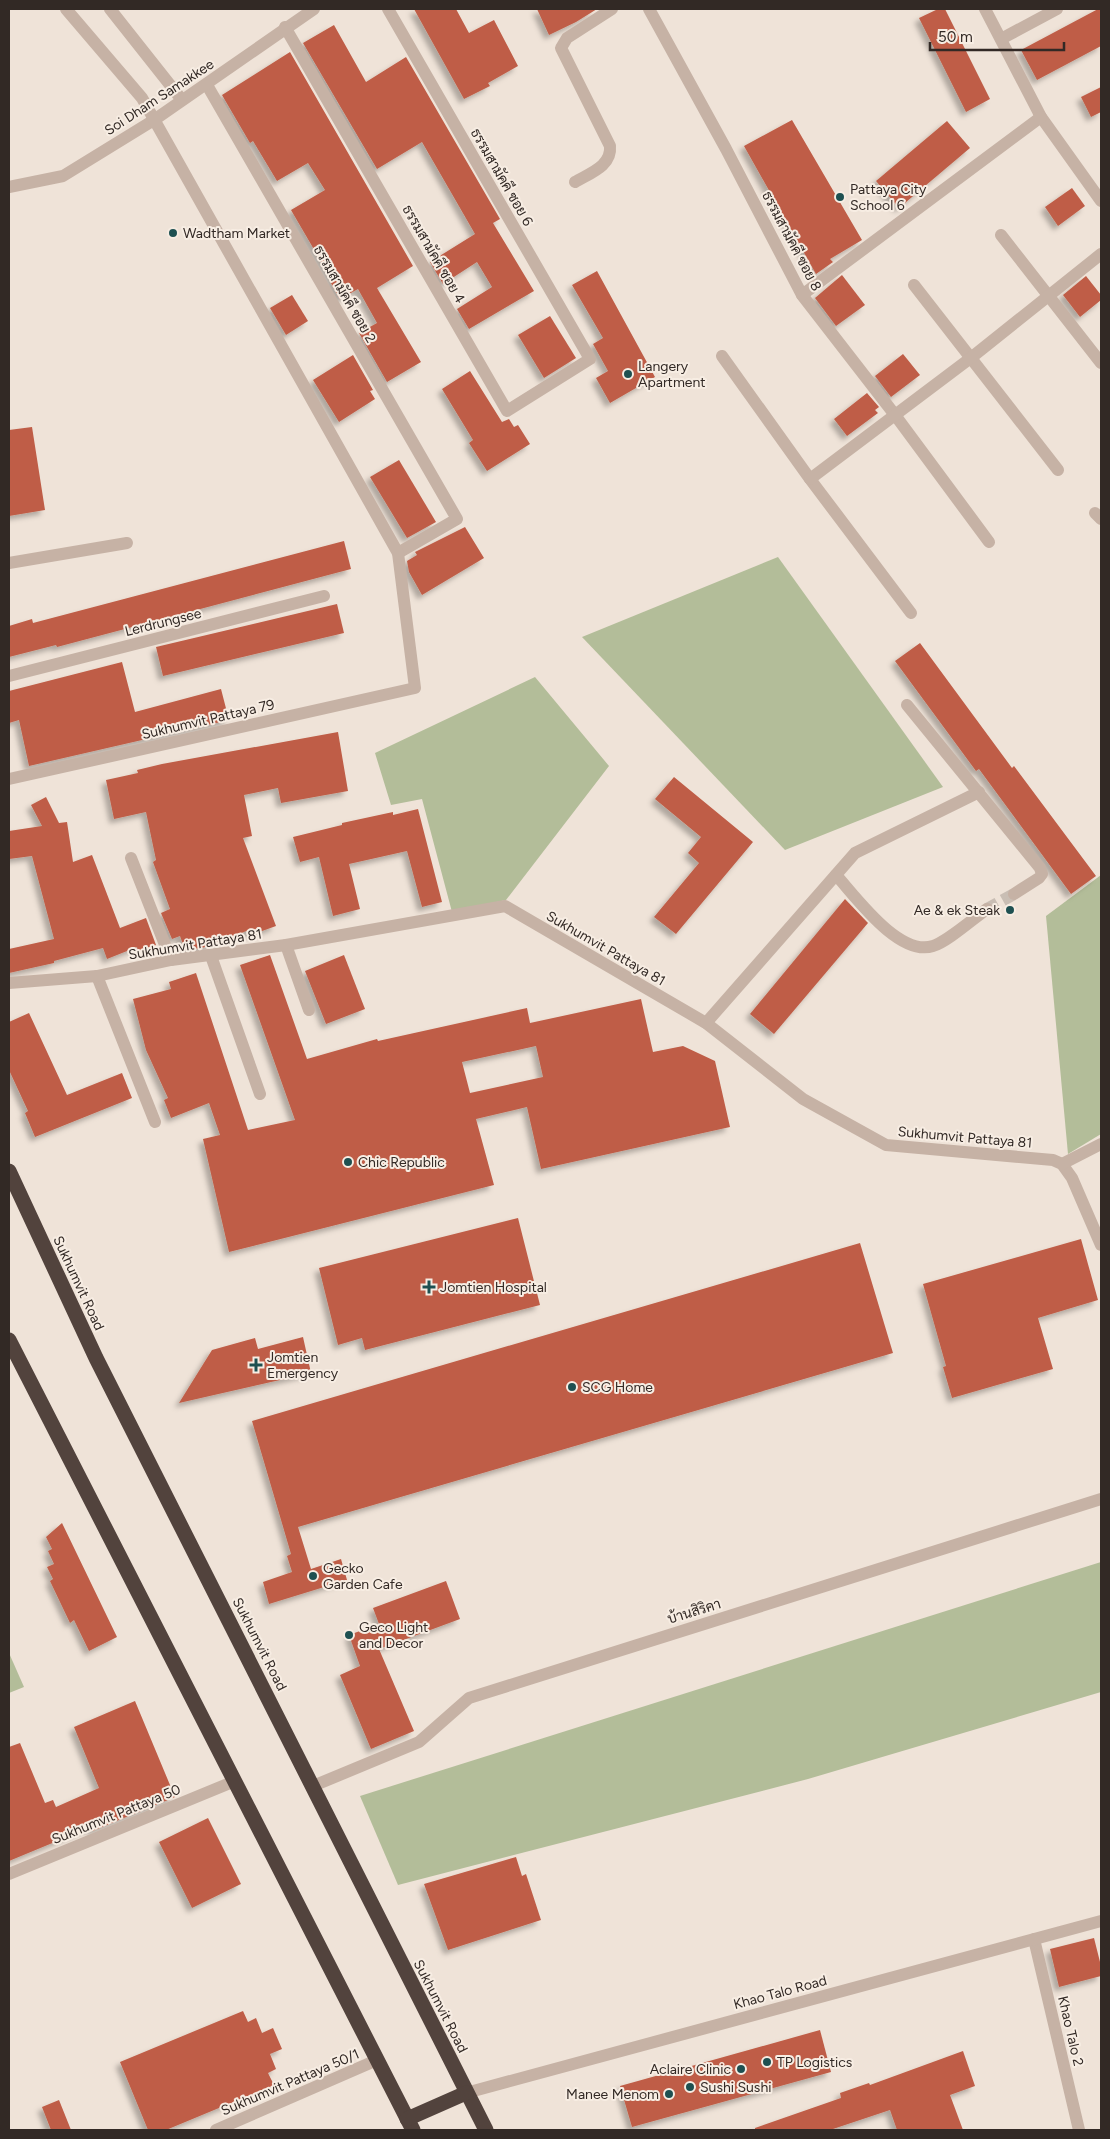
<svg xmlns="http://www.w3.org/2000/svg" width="1110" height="2139" font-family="Figtree,Sarabun,sans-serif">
  <defs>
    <filter id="shadow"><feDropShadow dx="-4.5" dy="4.5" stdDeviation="2.5" flood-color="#0004"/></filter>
  </defs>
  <rect width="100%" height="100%" fill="#efe3d8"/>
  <g fill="#b3bd99">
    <path d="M778,557L943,787L785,850L582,637Z"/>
    <path d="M535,677L609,766L506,900L452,912L422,799L391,805L375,753Z"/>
    <path d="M1101,875V1134L1068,1154L1046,916Z"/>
    <path d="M1101,1562V1692L808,1779L398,1885L360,1796Z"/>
    <path d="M9,1653L24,1687L9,1693Z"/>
  </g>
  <g fill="#bf5d46" fill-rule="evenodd" filter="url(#shadow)">
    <path d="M414,9H456L469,33L494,20L518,66L488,83L490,86L464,99Z"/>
    <path d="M537,9H597L576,22L549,35Z"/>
    <path d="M938,9H945L990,99L966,112L919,18Z"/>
    <path d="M1098,9H1101V46L1037,80L1021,50Z"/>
    <path d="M334,25L366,82L406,57L500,219L493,223L534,291L469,329L457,309L492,287L477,262L443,284L430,262L475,234L422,142L377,169L303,43Z"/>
    <path d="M290,52L413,266L377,288L421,362L387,382L359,333L377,323L358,289L340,299L331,283L333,282L291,210L325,190L308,163L277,181L253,141L250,143L222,95Z"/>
    <path d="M1101,87V112L1091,117L1081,97Z"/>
    <path d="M792,120L862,240L830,259L833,262L816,274L744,146Z"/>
    <path d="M947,121L970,148L899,208L876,181Z"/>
    <path d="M1072,188L1085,206L1058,226L1045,207Z"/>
    <path d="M597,271L655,377L610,403L596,378L608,371L593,344L603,338L572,285Z"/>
    <path d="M842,275L865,305L836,326L815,298Z"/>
    <path d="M1086,276L1101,295V300L1080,317L1063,295Z"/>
    <path d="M292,295L308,321L286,335L270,308Z"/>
    <path d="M550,316L576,358L544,378L518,335Z"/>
    <path d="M903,354L920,375L891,397L875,376Z"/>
    <path d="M353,355L373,390L370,391L375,399L339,422L313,380Z"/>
    <path d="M470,371L502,422L509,419L514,427L518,425L530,444L487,471L469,443L473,440L442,389Z"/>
    <path d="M867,393L879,407L875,410L878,413L847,436L834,419Z"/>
    <path d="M32,427L45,510L9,516V430Z"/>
    <path d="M399,460L436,522L407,538L370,477Z"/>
    <path d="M465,527L484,558L422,595L409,572L407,561L417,555L415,552Z"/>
    <path d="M344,541L351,569L57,647L56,645L9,657V626L32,619L33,623Z"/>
    <path d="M337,604L344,633L163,676L156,647Z"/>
    <path d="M920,643L1012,768L1014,766L1096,876L1071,894L979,769L976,771L895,661Z"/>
    <path d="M122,662L135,712L221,689L229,720L29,766L19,720L9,723V691Z"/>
    <path d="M338,732L348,791L281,803L278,788L244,795L252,836L243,838L276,926L251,935L249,930L202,948L185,950L180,936L172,939L161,913L170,909L153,862L156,860L146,812L114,819L106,780L138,773L137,770L162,764Z"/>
    <path d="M674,777L753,842L676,934L654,917L699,863L688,853L701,837L655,799Z"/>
    <path d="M46,797L59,823L67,822L73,862L92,855L120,928L146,918L156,945L138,951L137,947L107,959L103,948L54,961V963L9,973V949L54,939L32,856L9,859V831L42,826L31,805Z"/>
    <path d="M418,809L442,902L422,907L407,851L349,864L360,909L333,916L319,857L300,862L293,837L342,825V823L393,812V815Z"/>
    <path d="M845,899L868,923L774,1034L750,1014Z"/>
    <path d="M270,955L307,1059L377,1039L378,1041L527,1008L530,1023L641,999L653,1052L683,1046L715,1061L730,1127L541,1169L527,1107L476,1119L494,1185L229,1252L203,1139L220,1135L209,1103L171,1118L164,1100L168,1098L146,1050L133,999L171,989L169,982L196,973L248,1130L295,1120L240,965ZM536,1046L543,1077L470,1093L462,1062Z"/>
    <path d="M344,955L365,1009L326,1024L305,971Z"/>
    <path d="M29,1013L67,1095L122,1073L132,1098L35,1137L25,1113L28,1111L9,1070V1022Z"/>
    <path d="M518,1218L540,1305L365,1350L362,1338L338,1345L319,1268Z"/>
    <path d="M1081,1239L1098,1300L1038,1318L1053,1369L952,1398L943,1367L946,1366L923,1284Z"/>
    <path d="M860,1243L893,1353L298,1527L311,1569L341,1559L347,1580L269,1604L263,1582L292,1572L287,1556L291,1554L252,1421Z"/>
    <path d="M303,1337L311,1373L179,1403L212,1350L255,1338L258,1349Z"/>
    <path d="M62,1523L117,1637L89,1651L74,1620L70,1623L50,1581L53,1579L47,1567L54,1564L48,1551L52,1549L46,1537Z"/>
    <path d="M446,1581L460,1619L379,1649L414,1731L371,1749L340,1675L360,1666L349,1635L379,1624L373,1608Z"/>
    <path d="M135,1701L175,1797L92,1831L91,1827L9,1861V1747L20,1743L45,1803L53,1800L56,1807L99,1788L74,1727Z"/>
    <path d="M208,1818L241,1884L192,1908L159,1842Z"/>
    <path d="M516,1857L522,1876L526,1874L541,1920L448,1950L424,1884Z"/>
    <path d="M1094,1938L1101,1966V1976L1059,1987L1050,1949Z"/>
    <path d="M243,2011L248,2022L256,2018L262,2033L273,2028L282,2049L270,2054L276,2069L268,2073L274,2085L166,2130H148L120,2062Z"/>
    <path d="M820,2030L831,2072L632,2127L620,2086Z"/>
    <path d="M963,2051L975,2086L950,2095L963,2130H897L890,2110L830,2130H755V2128L841,2098L840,2093L869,2083L870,2085Z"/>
    <path d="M59,2100L71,2130H51L42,2107Z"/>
  </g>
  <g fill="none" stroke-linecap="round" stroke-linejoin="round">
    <path stroke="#c9beb4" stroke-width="12" stroke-dasharray="12 6" stroke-linecap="butt" d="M987,909L1014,894"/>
    <g stroke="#c6b2a5" stroke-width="12">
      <path d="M110,9L182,100"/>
      <path d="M649,9L726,149L802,295L895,415L989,542"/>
      <path d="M985,9L1041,117L1101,201"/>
      <path d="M285,27L507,411L590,359L388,9"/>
      <path d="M1001,39L1057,9"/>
      <path d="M207,85L457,519L398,553"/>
      <path d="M575,182C590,173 612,166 610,146L561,48L567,38L612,9"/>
      <path d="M9,187L63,176L154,120L314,9"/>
      <path d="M1001,235L1101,363"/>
      <path d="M914,285L1058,470"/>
      <path d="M802,295L1041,117"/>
      <path d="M722,356L810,479L911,613"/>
      <path d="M810,479L972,357L1101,254"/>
      <path d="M1095,513L1101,519"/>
      <path d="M9,563L127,543"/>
      <path d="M9,676L324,596"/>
      <path d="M907,705L1040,868L1042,874L1039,878L1014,894"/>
      <path d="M9,779L415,688L398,553L142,98L66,9"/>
      <path d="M131,858L171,960"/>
      <path d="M836,875C856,897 899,957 933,946C947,942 974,918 987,909"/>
      <path d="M286,945L309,1010"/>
      <path d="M211,956L260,1094"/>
      <path d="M97,976L155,1122"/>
      <path d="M9,983L97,976L171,960L286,945L505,906L706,1023L803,1099L886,1145L1053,1160L1062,1164L1072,1178L1101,1245"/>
      <path d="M706,1023L855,853L979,792"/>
      <path d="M1062,1164L1101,1144"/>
      <path d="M313,1786L419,1742L469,1698L1101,1499"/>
      <path d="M9,1874L235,1781"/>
      <path d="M1034,1939L1079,2130"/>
      <path d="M466,2093L1101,1921"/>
      <path d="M216,2130L377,2060"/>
    </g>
    <g stroke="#52433d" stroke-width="15">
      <path d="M9,1171L96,1358L486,2130"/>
      <path d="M9,1340L413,2130"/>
      <path d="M407,2119L466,2093"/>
    </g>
  </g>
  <g fill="#1e5051" stroke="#f7ede3" stroke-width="2">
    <circle cx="840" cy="197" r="5"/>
    <circle cx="173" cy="233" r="5"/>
    <circle cx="628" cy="374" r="5"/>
    <circle cx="1010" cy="910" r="5"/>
    <circle cx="348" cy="1162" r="5"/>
    <path d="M426.5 1279.5h5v5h5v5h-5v5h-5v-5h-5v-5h5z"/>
    <path d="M253.5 1357.5h5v5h5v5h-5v5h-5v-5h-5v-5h5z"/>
    <circle cx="572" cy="1387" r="5"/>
    <circle cx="313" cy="1576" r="5"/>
    <circle cx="349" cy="1635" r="5"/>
    <circle cx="767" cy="2062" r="5"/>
    <circle cx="741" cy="2069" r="5"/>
    <circle cx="690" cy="2087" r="5"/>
    <circle cx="669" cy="2094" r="5"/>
  </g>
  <g text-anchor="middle" stroke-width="4" stroke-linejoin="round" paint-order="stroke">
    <g font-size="14" fill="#322925" stroke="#f7ede3">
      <text transform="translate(159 97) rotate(-33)" y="5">Soi Dham Samakkee</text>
      <text transform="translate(502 177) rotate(60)" y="5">ธรรมสามัคคี ซอย 6</text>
      <text transform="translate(792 241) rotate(62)" y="5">ธรรมสามัคคี ซอย 8</text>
      <text transform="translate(434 254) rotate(60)" y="5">ธรรมสามัคคี ซอย 4</text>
      <text transform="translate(345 294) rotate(60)" y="5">ธรรมสามัคคี ซอย 2</text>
      <text transform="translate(163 622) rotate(-14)" y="5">Lerdrungsee</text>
      <text transform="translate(208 719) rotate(-13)" y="5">Sukhumvit Pattaya 79</text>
      <text transform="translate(195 944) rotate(-9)" y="5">Sukhumvit Pattaya 81</text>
      <text transform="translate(606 948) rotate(30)" y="5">Sukhumvit Pattaya 81</text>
      <text transform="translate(965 1137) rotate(5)" y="5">Sukhumvit Pattaya 81</text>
      <text transform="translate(79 1283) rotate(65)" y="5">Sukhumvit Road</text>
      <text transform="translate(694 1611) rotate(-17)" y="5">บ้านสิริคา</text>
      <text transform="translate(260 1644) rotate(63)" y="5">Sukhumvit Road</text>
      <text transform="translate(116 1814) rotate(-22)" y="5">Sukhumvit Pattaya 50</text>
      <text transform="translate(780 1992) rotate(-15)" y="5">Khao Talo Road</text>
      <text transform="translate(441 2006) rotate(63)" y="5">Sukhumvit Road</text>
      <text transform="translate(1071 2031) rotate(77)" y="5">Khao Talo 2</text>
      <text transform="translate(290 2082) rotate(-23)" y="5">Sukhumvit Pattaya 50/1</text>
    </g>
    <g font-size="14" fill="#322925" stroke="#f7ede3" text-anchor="start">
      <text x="850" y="194">Pattaya City<tspan x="850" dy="16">School 6</tspan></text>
      <text x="183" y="238">Wadtham Market</text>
      <text x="638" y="371">Langery<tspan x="638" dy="16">Apartment</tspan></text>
      <text x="1000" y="915" text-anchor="end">Ae &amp; ek Steak</text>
      <text x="358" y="1167">Chic Republic</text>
      <text x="440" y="1292">Jomtien Hospital</text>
      <text x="267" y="1362">Jomtien<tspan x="267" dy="16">Emergency</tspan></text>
      <text x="582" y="1392">SCG Home</text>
      <text x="323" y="1573">Gecko<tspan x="323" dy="16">Garden Cafe</tspan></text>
      <text x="359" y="1632">Geco Light<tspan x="359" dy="16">and Decor</tspan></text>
      <text x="777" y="2067">TP Logistics</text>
      <text x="731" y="2074" text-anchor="end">Aclaire Clinic</text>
      <text x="700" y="2092">Sushi Sushi</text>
      <text x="659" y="2099" text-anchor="end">Manee Menom</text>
    </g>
  </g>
  <rect width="1110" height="2139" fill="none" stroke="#322925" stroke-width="20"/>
  <path d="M930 42v8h134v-8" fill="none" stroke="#322925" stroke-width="2.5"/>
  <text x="938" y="42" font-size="15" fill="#322925" stroke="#f7ede3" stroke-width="4" paint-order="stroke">50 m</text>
</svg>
